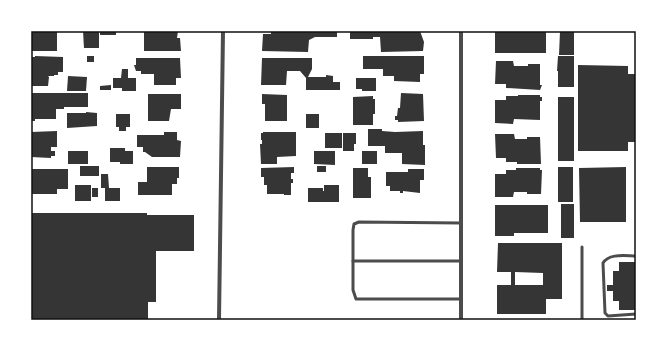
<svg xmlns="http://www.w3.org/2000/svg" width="667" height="351" font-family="'Asap Condensed',sans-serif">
  <rect width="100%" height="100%" fill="#fff"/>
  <g fill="#353535" fill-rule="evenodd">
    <rect x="31" y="31" width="26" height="20"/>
    <path d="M83,31H99V48H84Z"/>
    <rect x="100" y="31" width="16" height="4"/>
    <path d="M144,31H178L177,38H180L181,51H144Z"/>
    <path d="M271,31H337V37H315L309,40L308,52L262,51L263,34H271Z"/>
    <path d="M350,31H420L424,42L423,51L381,52L380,37H373V39H350Z"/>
    <rect x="495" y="31" width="51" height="22"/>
    <path d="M560,31H574V55H559Z"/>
    <path d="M35,56L63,57V72H58V75H54V76H48L49,77L48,86H32L31,57H35Z"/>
    <rect x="87" y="56" width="7" height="6"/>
    <path d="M363,56H424V74H420V82L394,81V76H383V69H363Z"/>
    <path d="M558,56H574V87H558V71H557Z"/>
    <path d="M136,58H180L181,78H176V85H154V74H141V71H136L134,65H136Z"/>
    <path d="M262,58H312V69L308,77H326V75L333,76V82H340V90H306V78L300,71H287L286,85H261Z"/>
    <path d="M496,61H513L514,66H528V64H540V85H542L540,90L506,88V84H495Z"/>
    <path d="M578,65L628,66V74H635V142H628V151H578Z"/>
    <path d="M122,69H128V78H136V91H122V88H113V78H121Z"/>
    <path d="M68,76L87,77L86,91H67Z"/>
    <path d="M356,78H376V91H362V89H356Z"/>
    <path d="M111,85V90H100V86Z"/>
    <path d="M31,93H88V107H64V109H56V119H35V121H31Z"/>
    <path d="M401,93L423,94L424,121L398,122V120H395V116H397L398,108H400Z"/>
    <path d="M148,94H181V109H171L169,121H148Z"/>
    <path d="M262,94L287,95V121H265V104H262Z"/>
    <path d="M518,95H540V97H542V101H540V120L514,119L513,124L495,123V100H506V96H518Z"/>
    <path d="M373,96V99H375V114H373V125H353V97Z"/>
    <rect x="558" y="97" width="16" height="64"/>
    <path d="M86,112L97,113V126L67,128V113H86Z"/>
    <path d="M116,114H130V127H126V131H119V127H116Z"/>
    <rect x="306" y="114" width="13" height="14"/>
    <path d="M368,129H382V131L395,132L423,131V145H425V165L402,164V153H385V146H368Z"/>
    <path d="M57,131V147H51V151H55V156H51V158L31,157V132Z"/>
    <path d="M164,132H177V140L181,141L180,157H152L145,152H143V147H137V135H164Z"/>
    <path d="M263,132H296V156L277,157V164H261L260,144H262V140H261V133H263Z"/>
    <rect x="325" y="133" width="17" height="15"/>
    <path d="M343,133H356V144H354V151H343Z"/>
    <path d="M495,134H514L515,139H527V137H540L541,164H517V162H506V158H496Z"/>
    <path d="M110,148H125V151H133V164H120V162H110Z"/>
    <rect x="68" y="151" width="20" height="13"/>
    <path d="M314,151H335V165L314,164Z"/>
    <rect x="362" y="151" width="15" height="13"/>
    <rect x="80" y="166" width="19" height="10"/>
    <rect x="317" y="166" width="9" height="6"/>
    <path d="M147,167H179V178H177V184H172V195H138V182H147Z"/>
    <path d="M294,167V173H291V179H293V183H291V195H284V194H267V185H264V177H261V168Z"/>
    <rect x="558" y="167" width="15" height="35"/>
    <path d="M626,167V222H580L579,168Z"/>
    <path d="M353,168H368V177H371V198H353Z"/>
    <path d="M516,168H540V170H542L541,194H527V192H514L513,197H495V174H506V170H516Z"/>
    <path d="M31,169H68V189H57V194H31Z"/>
    <path d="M408,169H424V180H420V193L403,191V193H400V191H390V186H386V172H408Z"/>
    <path d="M101,174H108L109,188H120V201H105V188H101Z"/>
    <rect x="75" y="185" width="16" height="16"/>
    <path d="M324,185H339V202H308V188H323V191H324Z"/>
    <rect x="92" y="188" width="6" height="9"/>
    <rect x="561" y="204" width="13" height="34"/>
    <path d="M495,205H548V233H514V236H495Z"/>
    <path d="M31,213H147V215H194V251H156V302H148V320H31Z"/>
    <path d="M498,243H562V299H546V314H497V285H511V272H497ZM515,272L543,273V285H515Z"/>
    <path d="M619,262H636V310H619V301H613V291H607V285H613V271H619Z"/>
  </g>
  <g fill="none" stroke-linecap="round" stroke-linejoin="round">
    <g stroke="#4c4c4c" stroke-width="3">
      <path d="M461,223L359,222L354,224L353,230V261H461"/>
      <path d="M582,247V320"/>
      <path d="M636,256C626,256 609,253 603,263L605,313L608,316L636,314"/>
      <path d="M353,261V290L356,299H461"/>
    </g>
    <g stroke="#4c4c4c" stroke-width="4">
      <path d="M219,320L223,31"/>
      <path d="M461,320V31"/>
    </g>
  </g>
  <rect width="667" height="351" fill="none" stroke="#ffffff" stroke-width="64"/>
  <rect x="32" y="32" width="603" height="287" fill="none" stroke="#111" stroke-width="1.5"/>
</svg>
